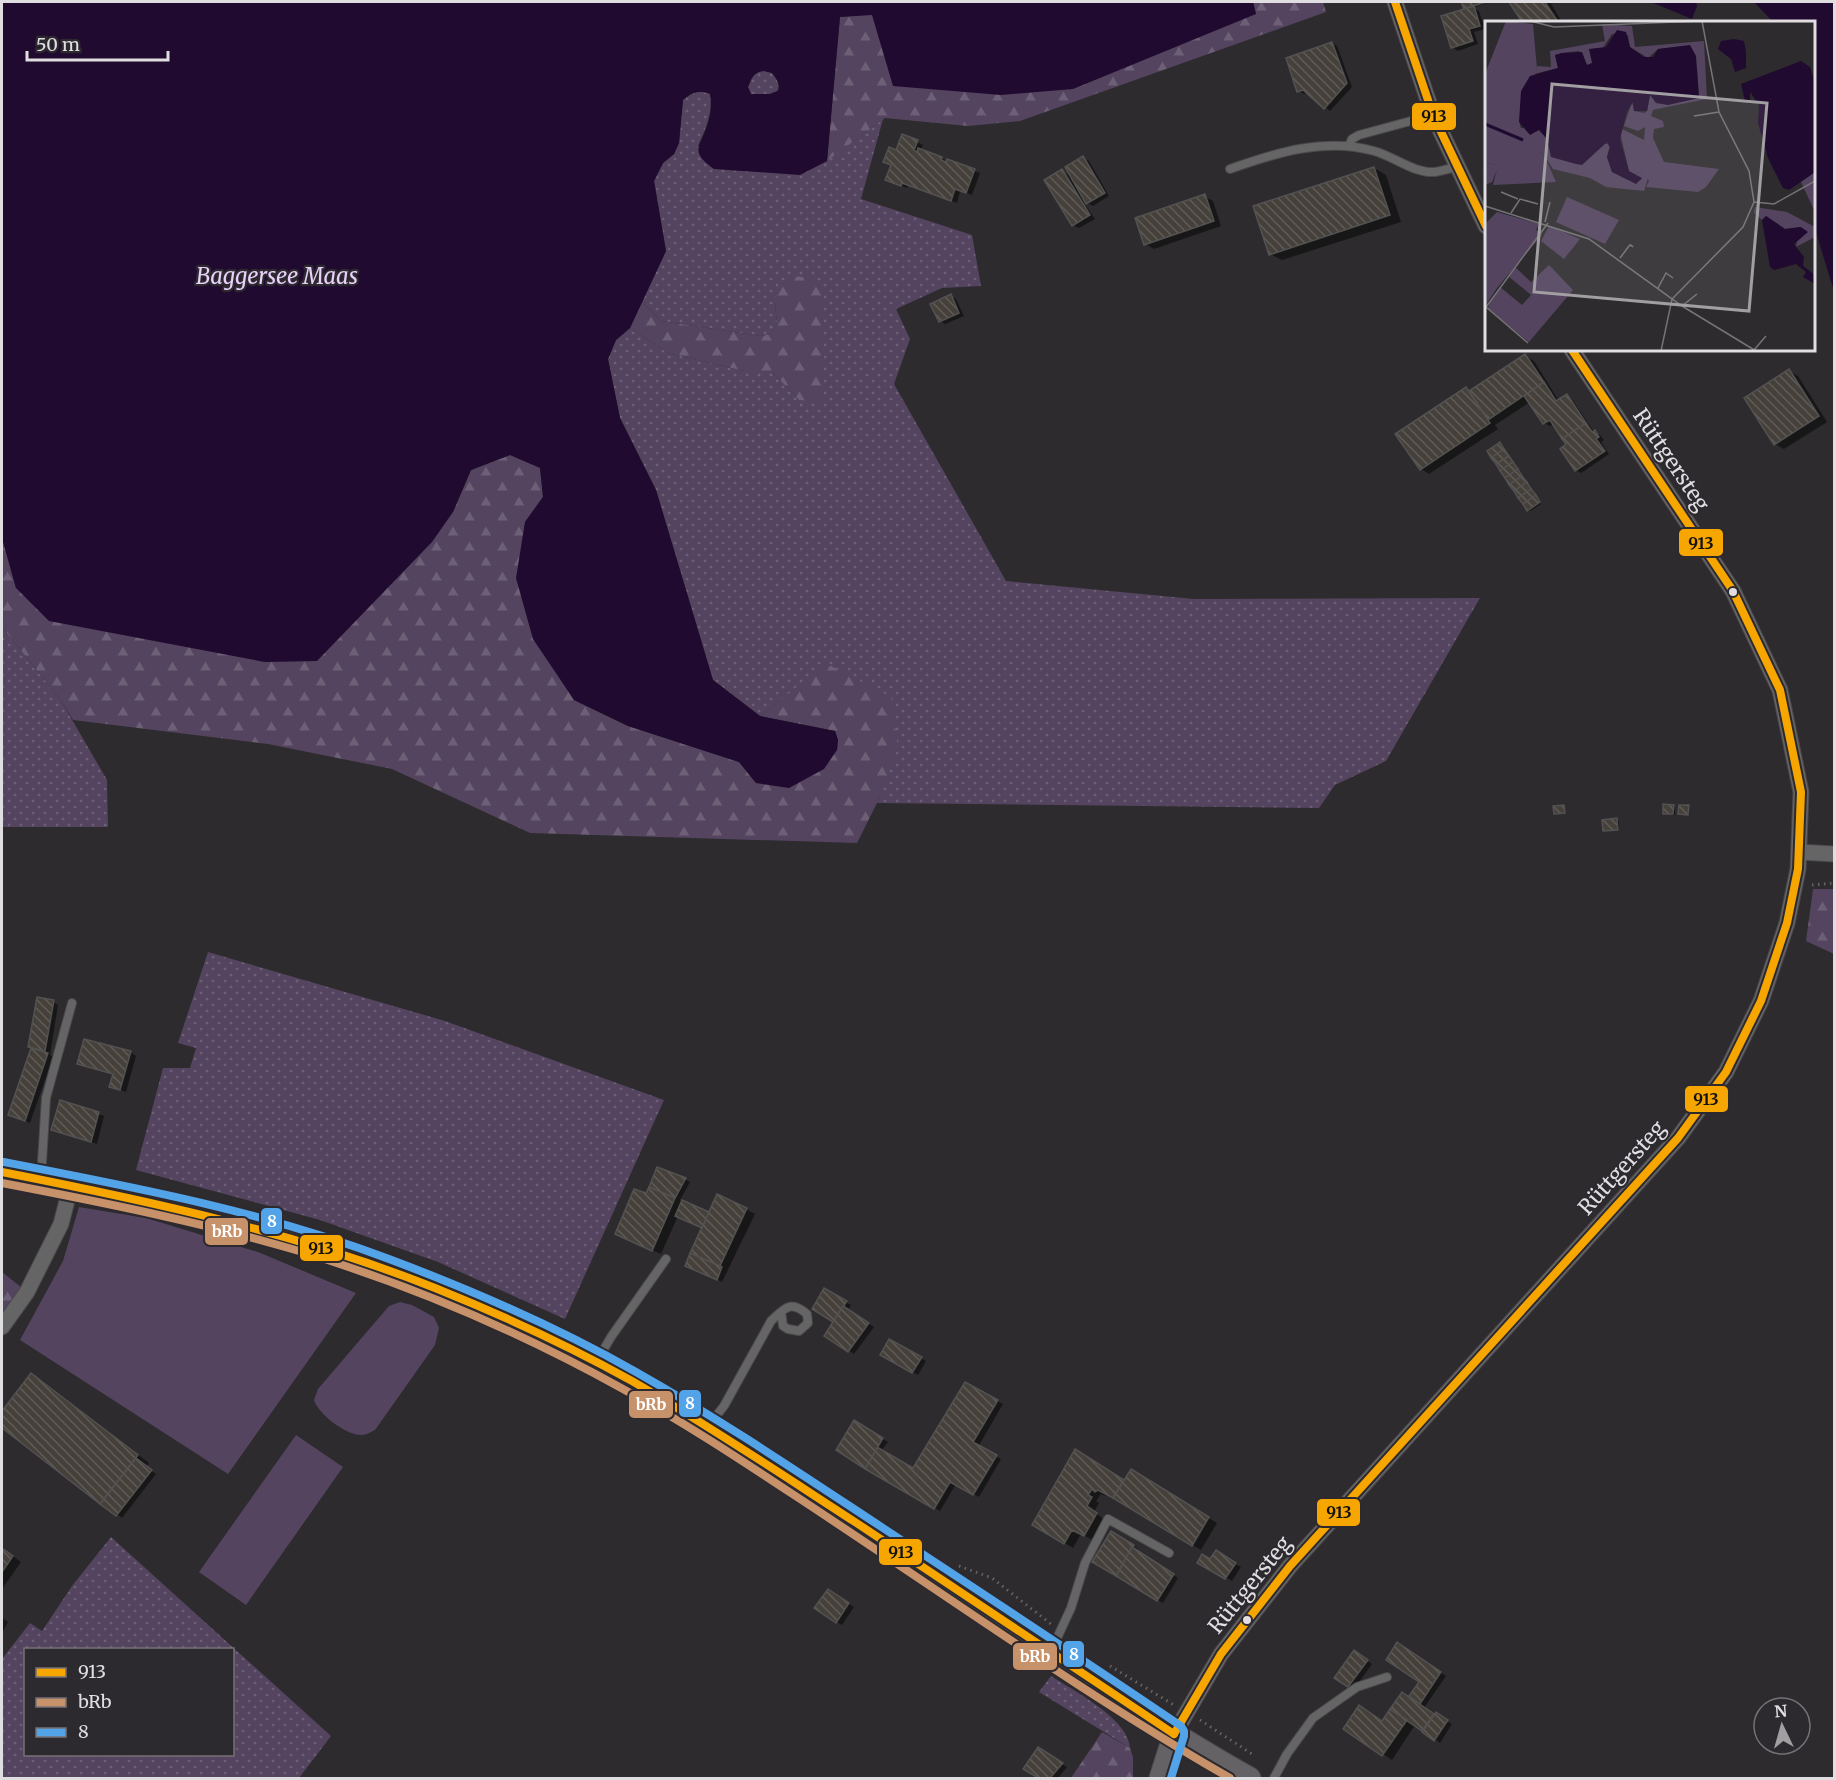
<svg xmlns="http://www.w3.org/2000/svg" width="1836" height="1780" font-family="Merriweather,serif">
  <defs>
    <pattern id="grass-dots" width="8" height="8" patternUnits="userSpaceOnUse" patternTransform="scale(1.5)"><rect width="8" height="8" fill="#544460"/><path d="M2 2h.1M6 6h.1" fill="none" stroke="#6c5f76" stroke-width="1.8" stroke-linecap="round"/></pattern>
    <pattern id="forest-firs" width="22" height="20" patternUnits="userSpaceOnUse" patternTransform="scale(1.5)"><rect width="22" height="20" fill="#544460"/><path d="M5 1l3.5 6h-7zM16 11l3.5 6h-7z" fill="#6c5f76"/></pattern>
    <pattern id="building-back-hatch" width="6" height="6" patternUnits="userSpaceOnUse" patternTransform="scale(1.5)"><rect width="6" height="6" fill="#45403a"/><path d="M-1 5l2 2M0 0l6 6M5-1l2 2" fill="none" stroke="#605b56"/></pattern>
  </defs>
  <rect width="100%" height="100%" fill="#2d2b2e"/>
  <g fill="url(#grass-dots)" fill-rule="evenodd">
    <path d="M764,71L772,73C776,79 781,84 777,91L770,94H751L748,87C752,78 753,72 764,71Z"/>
    <path d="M700,91L710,93C713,113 706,128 698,146L729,170L751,171L827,161L883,119L861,199L972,235L981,286L942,288L896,309L910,339L894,384L1006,581L1194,599L1480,598L1386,761L1335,785L1319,808L877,803L880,797L827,665L760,716L713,680L656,490L620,418L608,359L616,340L630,328L668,353L744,371H771L799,400L823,354L824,295L775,303L777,323L773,334L761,336L661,321L642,302L666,251L654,181L663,163L674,154L679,143L683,100L691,94Z"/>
    <path d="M2,627L60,699L107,780L108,827H2Z"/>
    <path d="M208,952L445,1021L664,1100L565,1319L438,1262L320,1220L136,1170L163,1068H190L196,1048L178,1043Z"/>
    <path d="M111,1537L331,1736L299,1778H2V1659L30,1623L42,1631L72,1586ZM26,1650H232V1754H26Z"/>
    <path d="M1051,1676C1074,1691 1129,1719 1130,1748L1039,1692Z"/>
  </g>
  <g fill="url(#forest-firs)">
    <path d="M1253,2H1323L1326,12L1020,121L968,126L885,118L827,161L840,17L872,14H1256Z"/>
    <path d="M793,276L811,278L824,295V404L799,400L771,371H744L668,353L630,328L642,302L661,321L761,336L772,334L777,323L775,303L779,282Z"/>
    <path d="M510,455L540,467L543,497L525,522L574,700L628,726L739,762L756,783L837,750L838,740L835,731L760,716L827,664L891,697L898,748L880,797L857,843L530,833L392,769L268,744L73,720L60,699L2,627V538L16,588L453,512L471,470Z"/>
    <path d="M1813,889H1834V954L1806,941Z"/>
    <path d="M2,1272L27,1292L2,1324Z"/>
    <path d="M1102,1732L1130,1748L1133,1757V1778H1071Z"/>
  </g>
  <g fill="#544460">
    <path d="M79,1207L146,1218L258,1252L356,1293L228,1474L20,1340L63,1261Z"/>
    <path d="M400,1302L412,1305L434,1317L439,1328L435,1345L375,1430C371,1432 366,1435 362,1435C347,1436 318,1414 314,1400L318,1389L389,1306Z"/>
    <path d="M296,1435L343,1467L246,1605L199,1572Z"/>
  </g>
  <g fill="#210a2f" fill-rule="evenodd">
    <path d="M2,2H1253L1256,14L1073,89L1001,95L893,86L872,15L840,17L827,161L800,175L714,169C687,150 702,146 708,123C711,113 712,104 710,94C699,90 692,92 683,100L679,143L674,154L663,163L654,181L666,251L630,328L616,340L608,359L620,418L656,490L713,680L760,716L835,731L838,740L837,750L824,769L789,788L756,783L739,762L628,726L574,700L533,639L516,578L525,522L543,497L540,468L510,455L471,470L453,512L432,542L317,661L265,662L49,621L16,588L2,538ZM764,71L772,73C776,78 781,84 778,91L770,94H751L748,87C752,78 753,72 764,71Z"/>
    <path d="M1651,2H1696L1697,6L1692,19Z"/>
    <path d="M1754,2H1834V291L1814,226V22H1773Z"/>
  </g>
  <g fill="#0007">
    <path d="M1463,2H1483L1484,4L1473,8L1479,11L1485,29L1474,32L1478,44L1458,51L1452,47L1467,10Z"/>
    <path d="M1511,2H1550L1562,22H1524Z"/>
    <path d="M1332,43L1337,46L1352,87L1330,111L1308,93L1304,94L1299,91Z"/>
    <path d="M917,142L923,145L920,151L980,173L972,195L960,191L957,203L908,185L907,188L892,182L897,152Z"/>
    <path d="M1083,158L1089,161L1109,196L1093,206L1083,201L1095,219L1079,228L1073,225L1062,171L1072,177Z"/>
    <path d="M1374,168L1386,175L1401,222L1282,260L1270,254Z"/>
    <path d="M1204,196L1213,201L1221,226L1154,249L1145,244Z"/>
    <path d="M951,296L956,299L964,316L945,324L940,321Z"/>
    <path d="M1525,356L1534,361L1559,401L1567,396L1572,399L1594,432L1600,435L1604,440L1601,442L1609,454L1581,473L1576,470L1568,445L1554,424L1550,426L1544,423L1530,402L1495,425L1498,429L1429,474L1421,469L1466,389L1471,392Z"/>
    <path d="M1789,371L1798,376L1827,422L1784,449L1775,444Z"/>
    <path d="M1500,444L1541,504L1530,511L1528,510Z"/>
    <path d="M1673,806L1675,807V815L1664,814Z"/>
    <path d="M1616,820L1619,821V831L1605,830Z"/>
    <path d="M53,1002L58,1005L50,1055L53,1057L30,1123L10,1114L33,1047Z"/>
    <path d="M130,1052L136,1056L126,1092L111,1086L115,1074L79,1063Z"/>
    <path d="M61,1102L104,1116L97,1144L53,1129Z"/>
    <path d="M685,1179L690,1182L680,1200L710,1214L746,1209L755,1214L722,1282L687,1265L703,1228L678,1216L661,1254L626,1239L647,1195Z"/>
    <path d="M825,1290L851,1305L848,1310L874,1327L854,1354L826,1335L835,1321Z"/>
    <path d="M890,1341L926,1361L918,1375L882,1354Z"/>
    <path d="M32,1375L43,1381L149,1463L146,1467L156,1474L122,1518L2,1426V1414Z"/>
    <path d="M965,1384L1003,1404L978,1447L1001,1459L979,1497L956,1484L940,1511L838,1450L854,1422L888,1442L881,1451L914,1470Z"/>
    <path d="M1084,1456L1125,1482L1131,1471L1217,1523L1201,1550L1107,1494L1105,1496L1101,1494L1096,1501L1099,1503L1094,1512L1105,1520L1093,1540L1081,1534L1073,1548L1034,1525Z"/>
    <path d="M1112,1533L1138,1549L1137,1552L1178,1578L1163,1603L1095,1561Z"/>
    <path d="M2,1548L21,1562L2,1589Z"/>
    <path d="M1216,1553L1241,1567L1232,1581L1199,1562L1211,1561Z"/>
    <path d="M833,1594L854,1607L842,1625L837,1622Z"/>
    <path d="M2,1618L8,1622L2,1633Z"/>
    <path d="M1403,1647L1446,1676L1424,1708L1452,1724L1440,1743L1415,1725L1392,1760L1345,1728L1383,1722L1410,1698L1421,1682Z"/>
    <path d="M1360,1655L1372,1664L1354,1689L1348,1686Z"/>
    <path d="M1038,1749L1067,1767L1058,1778H1040L1026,1769Z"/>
  </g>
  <g fill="url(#building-back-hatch)" stroke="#535252" stroke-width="1.5">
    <path d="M1461,2H1482L1483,3L1464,9Z"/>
    <path d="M1509,2H1545L1558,22H1522Z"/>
    <path d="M1474,6L1480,26L1469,29L1473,41L1451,48L1441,16Z"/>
    <path d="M1332,42L1347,83L1324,109L1303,90L1297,92L1286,58Z"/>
    <path d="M902,134L918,140L914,150L917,152L918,148L942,157L941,160L946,162L947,159L975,169L966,193L955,189L951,201L902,183L901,186L885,180L891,165L883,162L889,147L896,150Z"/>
    <path d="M1083,156L1105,193L1086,204L1065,167Z"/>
    <path d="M1374,167L1390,215L1269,255L1253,206Z"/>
    <path d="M1062,169L1090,215L1072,226L1044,180Z"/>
    <path d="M1205,194L1214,221L1144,245L1135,218Z"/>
    <path d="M951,294L959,313L939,322L930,304Z"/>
    <path d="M1525,354L1544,382L1488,420L1469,391Z"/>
    <path d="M1789,369L1819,416L1774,445L1744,398Z"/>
    <path d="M1544,382L1556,401L1567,394L1586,423L1562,439L1550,420L1543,424L1524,396Z"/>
    <path d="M1466,387L1490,423L1420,470L1395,434Z"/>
    <path d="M1586,423L1592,432L1595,430L1599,437L1596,439L1605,451L1575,471L1560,449L1566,444L1562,439Z"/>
    <path d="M1500,442L1504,449L1491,458L1487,451Z"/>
    <path d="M1504,449L1509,456L1496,464L1491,458Z"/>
    <path d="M1509,456L1513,462L1500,471L1496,464Z"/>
    <path d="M1513,462L1518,469L1505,478L1500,471Z"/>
    <path d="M1518,469L1522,476L1509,485L1505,478Z"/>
    <path d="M1522,476L1527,482L1514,491L1509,485Z"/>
    <path d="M1527,482L1531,489L1518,498L1514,491Z"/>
    <path d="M1531,489L1536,495L1523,504L1518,498Z"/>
    <path d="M1536,495L1540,502L1527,511L1523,504Z"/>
    <path d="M1663,804L1674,805L1673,814H1663Z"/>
    <path d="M1564,805L1565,813L1554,814L1553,806Z"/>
    <path d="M1679,805H1689L1688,815L1678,814Z"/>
    <path d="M1617,818L1618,830L1603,831L1602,820Z"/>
    <path d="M37,997L54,1000L45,1051L28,1047Z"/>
    <path d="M84,1039L131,1051L120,1090L109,1087L113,1074L77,1064Z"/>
    <path d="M31,1048L48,1053L25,1121L8,1115Z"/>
    <path d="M60,1100L99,1112L91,1142L51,1130Z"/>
    <path d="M657,1167L686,1178L675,1198L649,1187Z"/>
    <path d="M649,1187L675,1198L652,1251L615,1234L634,1189L646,1193Z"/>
    <path d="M717,1194L747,1208L720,1266L690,1253Z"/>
    <path d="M682,1200L709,1212L702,1228L675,1216Z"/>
    <path d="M690,1253L722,1267L717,1280L685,1266Z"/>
    <path d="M824,1288L847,1301L833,1322L812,1309Z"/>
    <path d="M843,1306L869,1323L848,1352L824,1336Z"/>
    <path d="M889,1339L922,1357L912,1373L880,1355Z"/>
    <path d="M31,1373L138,1455L100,1504L2,1428V1411Z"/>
    <path d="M965,1382L998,1400L973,1442L997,1455L973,1495L950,1482L934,1509L865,1469L877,1447L913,1468Z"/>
    <path d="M854,1420L883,1438L865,1469L836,1450Z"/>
    <path d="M1075,1449L1124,1480L1113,1498L1098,1490L1095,1492L1092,1489L1088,1495L1092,1497L1087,1506L1097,1513L1084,1536L1072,1530L1064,1544L1032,1525Z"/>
    <path d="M136,1458L152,1470L116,1516L100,1504Z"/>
    <path d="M1131,1469L1209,1517L1192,1546L1113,1498Z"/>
    <path d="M1111,1531L1134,1545L1116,1576L1092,1562Z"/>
    <path d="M1132,1547L1174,1574L1157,1601L1116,1576Z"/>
    <path d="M2,1548L13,1556L2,1572Z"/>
    <path d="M1216,1550L1236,1563L1225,1579L1197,1563L1202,1554L1210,1559Z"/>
    <path d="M828,1589L849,1603L836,1623L814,1608Z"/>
    <path d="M1397,1642L1441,1672L1420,1704L1409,1696L1419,1682L1386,1660Z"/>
    <path d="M1354,1650L1368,1660L1348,1687L1334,1678Z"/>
    <path d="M1402,1692L1434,1714L1422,1731L1390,1709Z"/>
    <path d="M1359,1705L1382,1721L1390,1709L1407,1720L1382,1756L1343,1729Z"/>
    <path d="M1436,1712L1448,1720L1434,1741L1422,1732Z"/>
    <path d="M1038,1747L1063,1763L1050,1778H1038L1023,1769Z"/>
  </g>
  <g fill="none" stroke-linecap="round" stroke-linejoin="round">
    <defs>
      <g id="lane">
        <path d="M1349,146L1352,139L1359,135L1433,115"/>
        <path d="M1230,169C1275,153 1325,137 1374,151C1393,156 1413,173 1434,172C1442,171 1450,168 1457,167"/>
        <path d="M41,1178L46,1098L72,1003"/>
        <path d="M597,1361L611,1337L666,1259"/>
        <path d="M709,1425L724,1406L771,1321C784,1309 790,1299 807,1314L808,1323L799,1331L788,1329L783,1326L781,1312"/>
        <path d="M1051,1651L1071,1608L1085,1563L1108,1519L1169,1553"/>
        <path d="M1274,1778L1287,1754L1313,1718L1357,1687L1387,1677"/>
      </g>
      <g id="street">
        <path d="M1395,2L1433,115L1486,226"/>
        <path d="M1799,852L1834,854"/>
        <path d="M2,1327L27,1292L61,1224L71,1185"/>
        <path d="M1174,1734L1221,1654L1290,1566L1678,1138L1726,1072L1761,1001L1787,923L1798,869L1801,792L1780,690L1733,591L1572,350"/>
      </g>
      <g id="secondary">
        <path d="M2,1172C87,1188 172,1205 256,1228C385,1263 510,1315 627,1379C685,1411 740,1447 795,1483C870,1532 944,1581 1018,1631C1094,1682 1170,1733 1250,1778"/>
        <path d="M1160,1778L1174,1734"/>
      </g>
    </defs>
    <use href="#lane" stroke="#4a484b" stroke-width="10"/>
    <use href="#street" stroke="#4a484b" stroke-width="17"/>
    <use href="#secondary" stroke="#4a484b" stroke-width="23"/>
    <g stroke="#656466" stroke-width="3" stroke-dasharray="1.5 4.5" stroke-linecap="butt">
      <path d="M1812,885L1834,883"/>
      <path d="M959,1566L992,1578L1051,1624"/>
      <path d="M1110,1666L1174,1705"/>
      <path d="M1200,1720L1255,1756"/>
    </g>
    <use href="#lane" stroke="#666566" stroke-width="8"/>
    <use href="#street" stroke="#666566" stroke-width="15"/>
    <use href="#secondary" stroke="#646265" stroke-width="21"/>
    <defs>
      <g id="bus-1">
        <path d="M1395,2L1433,115L1486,226"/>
        <path d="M2,1172C149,1201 295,1232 435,1288C502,1315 569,1346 632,1381C708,1425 781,1474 855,1522C962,1592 1068,1663 1174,1734"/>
        <path d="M1174,1734L1221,1654L1290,1566L1678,1138L1726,1072L1761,1001L1787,923L1798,869L1801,792L1780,690L1733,591L1572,350"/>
      </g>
      <path id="bus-2" d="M2,1183C101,1202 201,1222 299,1251C411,1285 520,1332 623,1389C682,1421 738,1458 794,1495C939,1590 1080,1692 1230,1778"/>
      <path id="bus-3" d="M4,1162C134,1187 265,1212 389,1259C474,1291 557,1327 636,1372C721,1420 801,1474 883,1528C982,1593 1082,1659 1181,1726L1184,1731V1736L1171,1778"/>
    </defs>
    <use href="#bus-1" stroke="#2d2a2f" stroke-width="12"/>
    <use href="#bus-2" stroke="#2d2a2f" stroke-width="12"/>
    <use href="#bus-3" stroke="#2d2a2f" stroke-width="12"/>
    <use href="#bus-1" stroke="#f7a600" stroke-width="8"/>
    <use href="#bus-2" stroke="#c7916a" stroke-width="8"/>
    <use href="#bus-3" stroke="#53a3e8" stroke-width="8"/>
  </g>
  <g fill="#e0dee1" stroke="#2d2a2f" stroke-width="2">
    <circle cx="1733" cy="592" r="5"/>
    <circle cx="1247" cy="1620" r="5"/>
  </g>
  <g text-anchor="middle" stroke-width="4.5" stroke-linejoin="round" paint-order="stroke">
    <g font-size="21" fill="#e0dee1" stroke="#2d2a2f">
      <text transform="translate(1671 460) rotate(56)" y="7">Rüttgersteg</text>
      <text transform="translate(1622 1168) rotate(-48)" y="7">Rüttgersteg</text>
      <text transform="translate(1250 1585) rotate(-51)" y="7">Rüttgersteg</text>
    </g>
    <g font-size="22" font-style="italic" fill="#e9d1fc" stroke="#2d2a2f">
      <text x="277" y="284">Baggersee Maas</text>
    </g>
  </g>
  <g transform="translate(1485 21)">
    <rect width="330" height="330" fill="#2d2b2e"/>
    <path d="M21,0L48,3L52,48L30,118L59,134L71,161L8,164L13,144L0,142V53ZM147,81L149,90L159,92L169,86L166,95L178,100L179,106L169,108L168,117L179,141L234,148L221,166L213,171L161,166L164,160L157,149L149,155L144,150L135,111L137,108L159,119L160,106L153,110L139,105ZM82,176L134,199L120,223L71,201ZM64,244L88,269L44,321L3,288L4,282L15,266L37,284L46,274L23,255L30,246L46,261Z" fill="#544460"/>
    <path d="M117,3L147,5L150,26L219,20L222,78L162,90L165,74L214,77L212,47L200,25L173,28L163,37L145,26L143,14L127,13L108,42L102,44L94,30L77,32L70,34L73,47L45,54L36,70L34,101L36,107L54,108L62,118V125L115,127L117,123H125L122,136L127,151L146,160L157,159L149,155L157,149L164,154L159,170L121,166L105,157L68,148L59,134L30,119L31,51L52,48V45L66,46L65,30L120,20ZM0,142L14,144L7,161L0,164ZM330,151V191L316,161ZM270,186L302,191L330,206V216L311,226L315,206L300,208L281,195L277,199L269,192ZM12,191L54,203L51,209L57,214L12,267L0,285V295V203Z" fill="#544460"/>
    <path d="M64,205L95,218L79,238L56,220Z" fill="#544460"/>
    <path d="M132,9L141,11L145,26L159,36H168L173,28L205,24L211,35L214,77L183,84L171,82L165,74L162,90H149L148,81L142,91L135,118L144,150L157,157L151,163L127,151L122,136L125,127L122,121L97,144L91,143L66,136L62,118L54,109L45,114L34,101L36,70L45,55L73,47L70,34L77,32L97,31L102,44L107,42L104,28L121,26ZM249,18L259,20L261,31V47L250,51L246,38L233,28L236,20ZM316,40L325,46L330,62V151L304,169L298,167L283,137L273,102L274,84L265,71V83L260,80L256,63ZM281,195L300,208L316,206L323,211L309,223L319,236L318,245L330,254V263L318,256L321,251L311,243L289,249L285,246L277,199Z" fill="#210a2f"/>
    <path fill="none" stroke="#210a2f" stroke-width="3" d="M0,103L38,119"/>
    <path fill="none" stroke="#757376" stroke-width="1.5" d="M45,0L69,6L216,0M209,95L234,91M16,171L33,178M269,181L289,183L330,160M0,185L104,218L197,285L271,330M26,192L35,178L53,183M60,201L65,181M135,237L144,225L145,224H146L148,226L145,224M173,267L181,252L188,257M197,285L212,273M1,286L63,202M1,286L43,322M269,329L281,315M176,330L187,278L258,206L269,181L264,150L234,91L217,0"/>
    <path fill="#a19fa2" fill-opacity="0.15" stroke="#a19fa2" stroke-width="3" d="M67,63L282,82L264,290L49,271Z"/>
    <rect width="330" height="330" fill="none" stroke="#e0dee1" stroke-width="3"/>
  </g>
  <g stroke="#2d2a2f" stroke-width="2">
    <rect x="1411" y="102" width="46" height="29" rx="6" fill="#f7a600"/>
    <rect x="1678" y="528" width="46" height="29" rx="6" fill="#f7a600"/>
    <rect x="1684" y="1085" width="45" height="28" rx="6" fill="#f7a600"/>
    <rect x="260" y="1207" width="23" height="28" rx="6" fill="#53a3e8"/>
    <rect x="204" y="1217" width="45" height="29" rx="6" fill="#c7916a"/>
    <rect x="299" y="1234" width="45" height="28" rx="6" fill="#f7a600"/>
    <rect x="678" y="1389" width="24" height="29" rx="6" fill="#53a3e8"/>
    <rect x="628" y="1390" width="46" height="29" rx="6" fill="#c7916a"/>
    <rect x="1316" y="1498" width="45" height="29" rx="6" fill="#f7a600"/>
    <rect x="878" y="1538" width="45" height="28" rx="6" fill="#f7a600"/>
    <rect x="1062" y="1640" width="23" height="28" rx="6" fill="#53a3e8"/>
    <rect x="1012" y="1642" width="46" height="29" rx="6" fill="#c7916a"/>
  </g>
  <g font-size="16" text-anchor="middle" font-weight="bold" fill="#fff">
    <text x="272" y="1227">8</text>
    <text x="227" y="1237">bRb</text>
    <text x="690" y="1409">8</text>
    <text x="651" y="1410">bRb</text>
    <text x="1074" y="1660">8</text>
    <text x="1035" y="1662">bRb</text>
  </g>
  <g font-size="16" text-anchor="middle" font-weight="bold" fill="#111">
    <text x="1434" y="122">913</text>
    <text x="1701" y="549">913</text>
    <text x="1706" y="1105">913</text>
    <text x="321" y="1254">913</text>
    <text x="1339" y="1518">913</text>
    <text x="901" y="1558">913</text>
  </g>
  <rect width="1836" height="1780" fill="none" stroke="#e0dee1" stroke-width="6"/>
  <rect x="24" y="1648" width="210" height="108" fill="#2d2a2f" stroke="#757276" stroke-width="1.5"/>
  <rect x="36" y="1668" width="30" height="9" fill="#f7a600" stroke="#757276" stroke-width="1.5"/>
  <text x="78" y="1678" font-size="18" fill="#e0dee1">913</text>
  <rect x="36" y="1698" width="30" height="9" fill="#c7916a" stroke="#757276" stroke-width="1.5"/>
  <text x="78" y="1708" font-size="18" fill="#e0dee1">bRb</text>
  <rect x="36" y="1728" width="30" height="9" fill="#53a3e8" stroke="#757276" stroke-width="1.5"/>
  <text x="78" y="1738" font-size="18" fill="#e0dee1">8</text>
  <g transform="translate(1782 1726) rotate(355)"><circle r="28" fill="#2d2a2f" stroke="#757276" stroke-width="1.5"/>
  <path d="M0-4.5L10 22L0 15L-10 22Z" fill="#a19fa2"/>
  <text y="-9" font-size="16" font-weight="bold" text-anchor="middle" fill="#e0dee1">N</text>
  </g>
  <path d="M27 51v9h141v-9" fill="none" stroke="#e0dee1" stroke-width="3"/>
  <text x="36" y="51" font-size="18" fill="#e0dee1" stroke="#2d2a2f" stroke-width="4.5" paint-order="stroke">50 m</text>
</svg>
